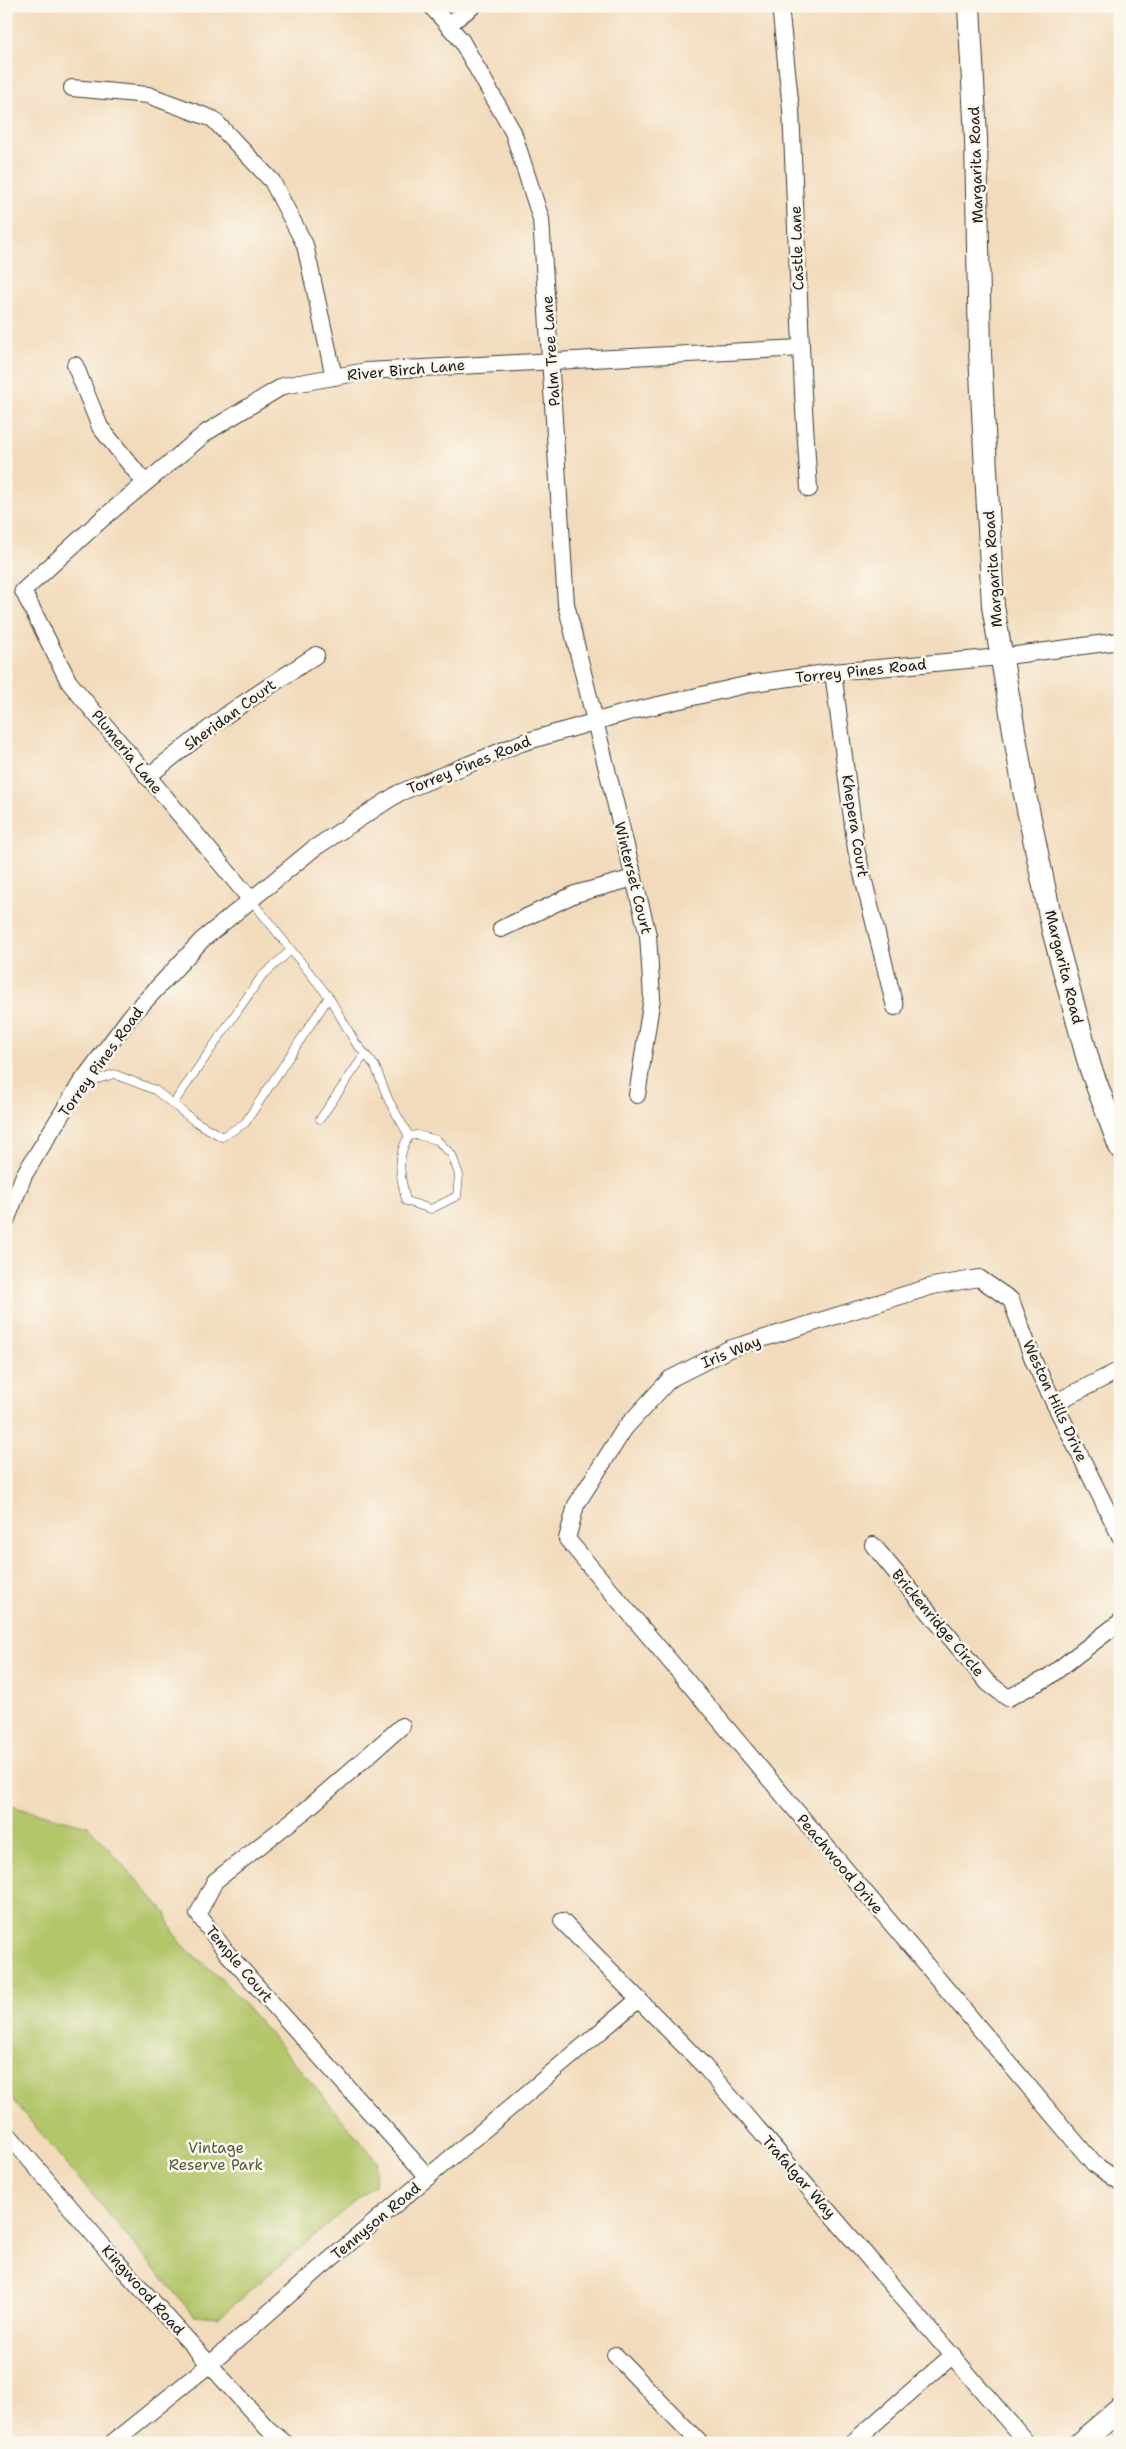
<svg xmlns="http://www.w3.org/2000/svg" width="1126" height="2449" font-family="'Shantell Sans',sans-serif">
  <rect width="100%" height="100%" fill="#fbf7ec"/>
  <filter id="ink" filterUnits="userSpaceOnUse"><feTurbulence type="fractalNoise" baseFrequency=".02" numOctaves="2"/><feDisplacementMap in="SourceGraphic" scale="10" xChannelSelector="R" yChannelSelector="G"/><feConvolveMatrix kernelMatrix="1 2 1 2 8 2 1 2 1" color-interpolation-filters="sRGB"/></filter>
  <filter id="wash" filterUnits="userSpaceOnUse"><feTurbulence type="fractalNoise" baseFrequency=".0096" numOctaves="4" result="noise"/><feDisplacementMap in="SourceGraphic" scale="20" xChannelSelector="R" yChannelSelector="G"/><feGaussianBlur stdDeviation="1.12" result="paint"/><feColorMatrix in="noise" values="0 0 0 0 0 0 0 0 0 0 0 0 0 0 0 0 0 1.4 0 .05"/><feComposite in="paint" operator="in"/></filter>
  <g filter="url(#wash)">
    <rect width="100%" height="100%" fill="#f2dbbc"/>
    <path fill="#b3c66a" stroke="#687143" d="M6,1805L88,1826L166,1913C177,1951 201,1957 226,1984C278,2041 327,2102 377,2161L374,2185L218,2318L194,2316L6,2092Z"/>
  </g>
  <g filter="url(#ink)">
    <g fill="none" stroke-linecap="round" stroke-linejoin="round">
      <defs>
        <g id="service">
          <path d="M329,997L355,1042L375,1066L389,1101L409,1136"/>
          <path d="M85,1083L114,1074L155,1090L193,1120L222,1137L245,1123L329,997L251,900"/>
          <path d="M173,1104L261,977L291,950"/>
          <path d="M320,1119L365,1054"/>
          <path d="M417,1135L437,1140L452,1155L459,1175L457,1196L431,1209L406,1201C401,1178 395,1157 409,1136Z"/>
        </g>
        <g id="minor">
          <path d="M431,6L461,40L513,132L541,219L566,604L648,935L652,998L637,1095"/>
          <path d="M780,6L791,109L803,393L809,489"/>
          <path d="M448,25L473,6"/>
          <path d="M72,88L148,95L213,119L272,181L305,245L334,377"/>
          <path d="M75,365L100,427L145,483"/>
          <path d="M833,672L856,849L895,1007"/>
          <path d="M147,777L229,713L316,655"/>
          <path d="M251,900L69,682L23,591L102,519L207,432L283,386L367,371L801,348"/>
          <path d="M501,929L575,894L634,878"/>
          <path d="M6,1221L24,1175L80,1084L130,1017L202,940L313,849L399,793L521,743L628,712L754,683L833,672L1001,657L1120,641"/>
          <path d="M1054,1403L1120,1370"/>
          <path d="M1120,1536L1034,1362L1011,1300L979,1278L933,1286L729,1349L670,1379L625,1428L576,1505L567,1539L1094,2164L1120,2182"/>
          <path d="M873,1545L988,1683L1008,1698L1047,1678L1120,1622"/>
          <path d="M402,1726L307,1809L215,1881L198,1914L227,1953L428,2177"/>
          <path d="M562,1921L704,2066L1027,2443"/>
          <path d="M6,2132L117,2262L268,2429L285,2443"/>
          <path d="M615,2355L700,2443"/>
          <path d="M112,2443L210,2364L320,2268L639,1999"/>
          <path d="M852,2443L953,2355"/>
        </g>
        <g id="secondary">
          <path d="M969,6L976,138L980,353L993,606L1024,790L1053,930L1090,1067L1120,1147"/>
          <path d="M1080,2443L1120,2409"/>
        </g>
      </defs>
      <use href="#service" stroke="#3c3934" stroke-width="9"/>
      <use href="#minor" stroke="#3c3934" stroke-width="18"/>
      <use href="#secondary" stroke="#3c3934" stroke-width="24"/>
      <use href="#service" stroke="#fff" stroke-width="8"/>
      <use href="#minor" stroke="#fff" stroke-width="16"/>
      <use href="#secondary" stroke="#fff" stroke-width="22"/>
    </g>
  </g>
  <g text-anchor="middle" stroke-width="5" stroke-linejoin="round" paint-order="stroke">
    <g font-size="15" fill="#1c1c1c" stroke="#fbf7ec">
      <text transform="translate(976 165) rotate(-92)" y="5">Margarita Road</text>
      <text transform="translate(797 248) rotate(-92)" y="5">Castle Lane</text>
      <text transform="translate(551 351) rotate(-94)" y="5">Palm Tree Lane</text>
      <text transform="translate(406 370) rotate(-5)" y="5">River Birch Lane</text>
      <text transform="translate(993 569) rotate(-94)" y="5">Margarita Road</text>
      <text transform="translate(861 671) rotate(-6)" y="5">Torrey Pines Road</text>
      <text transform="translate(230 715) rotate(-36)" y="5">Sheridan Court</text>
      <text transform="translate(127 752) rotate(51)" y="5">Plumeria Lane</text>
      <text transform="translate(469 765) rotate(-22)" y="5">Torrey Pines Road</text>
      <text transform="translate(855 826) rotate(81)" y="5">Khepera Court</text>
      <text transform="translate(633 878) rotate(76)" y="5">Winterset Court</text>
      <text transform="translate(1064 967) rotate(76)" y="5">Margarita Road</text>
      <text transform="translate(101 1062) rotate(-54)" y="5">Torrey Pines Road</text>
      <text transform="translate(731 1352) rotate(-22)" y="5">Iris Way</text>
      <text transform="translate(1055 1401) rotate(65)" y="5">Weston Hills Drive</text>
      <text transform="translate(938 1623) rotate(50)" y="5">Brickenridge Circle</text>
      <text transform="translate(840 1864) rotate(50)" y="5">Peachwood Drive</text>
      <text transform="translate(239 1964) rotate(50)" y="5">Temple Court</text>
      <text transform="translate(799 2177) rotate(49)" y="5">Trafalgar Way</text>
      <text transform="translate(376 2221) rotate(-40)" y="5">Tennyson Road</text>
      <text transform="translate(143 2290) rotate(48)" y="5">Kingwood Road</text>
    </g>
    <g font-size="15" fill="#515837" stroke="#fbf7ec">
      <text x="216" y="2153">Vintage<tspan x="216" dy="17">Reserve Park</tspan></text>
    </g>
  </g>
  <rect width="1126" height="2449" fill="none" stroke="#fbf7ec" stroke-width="25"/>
</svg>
